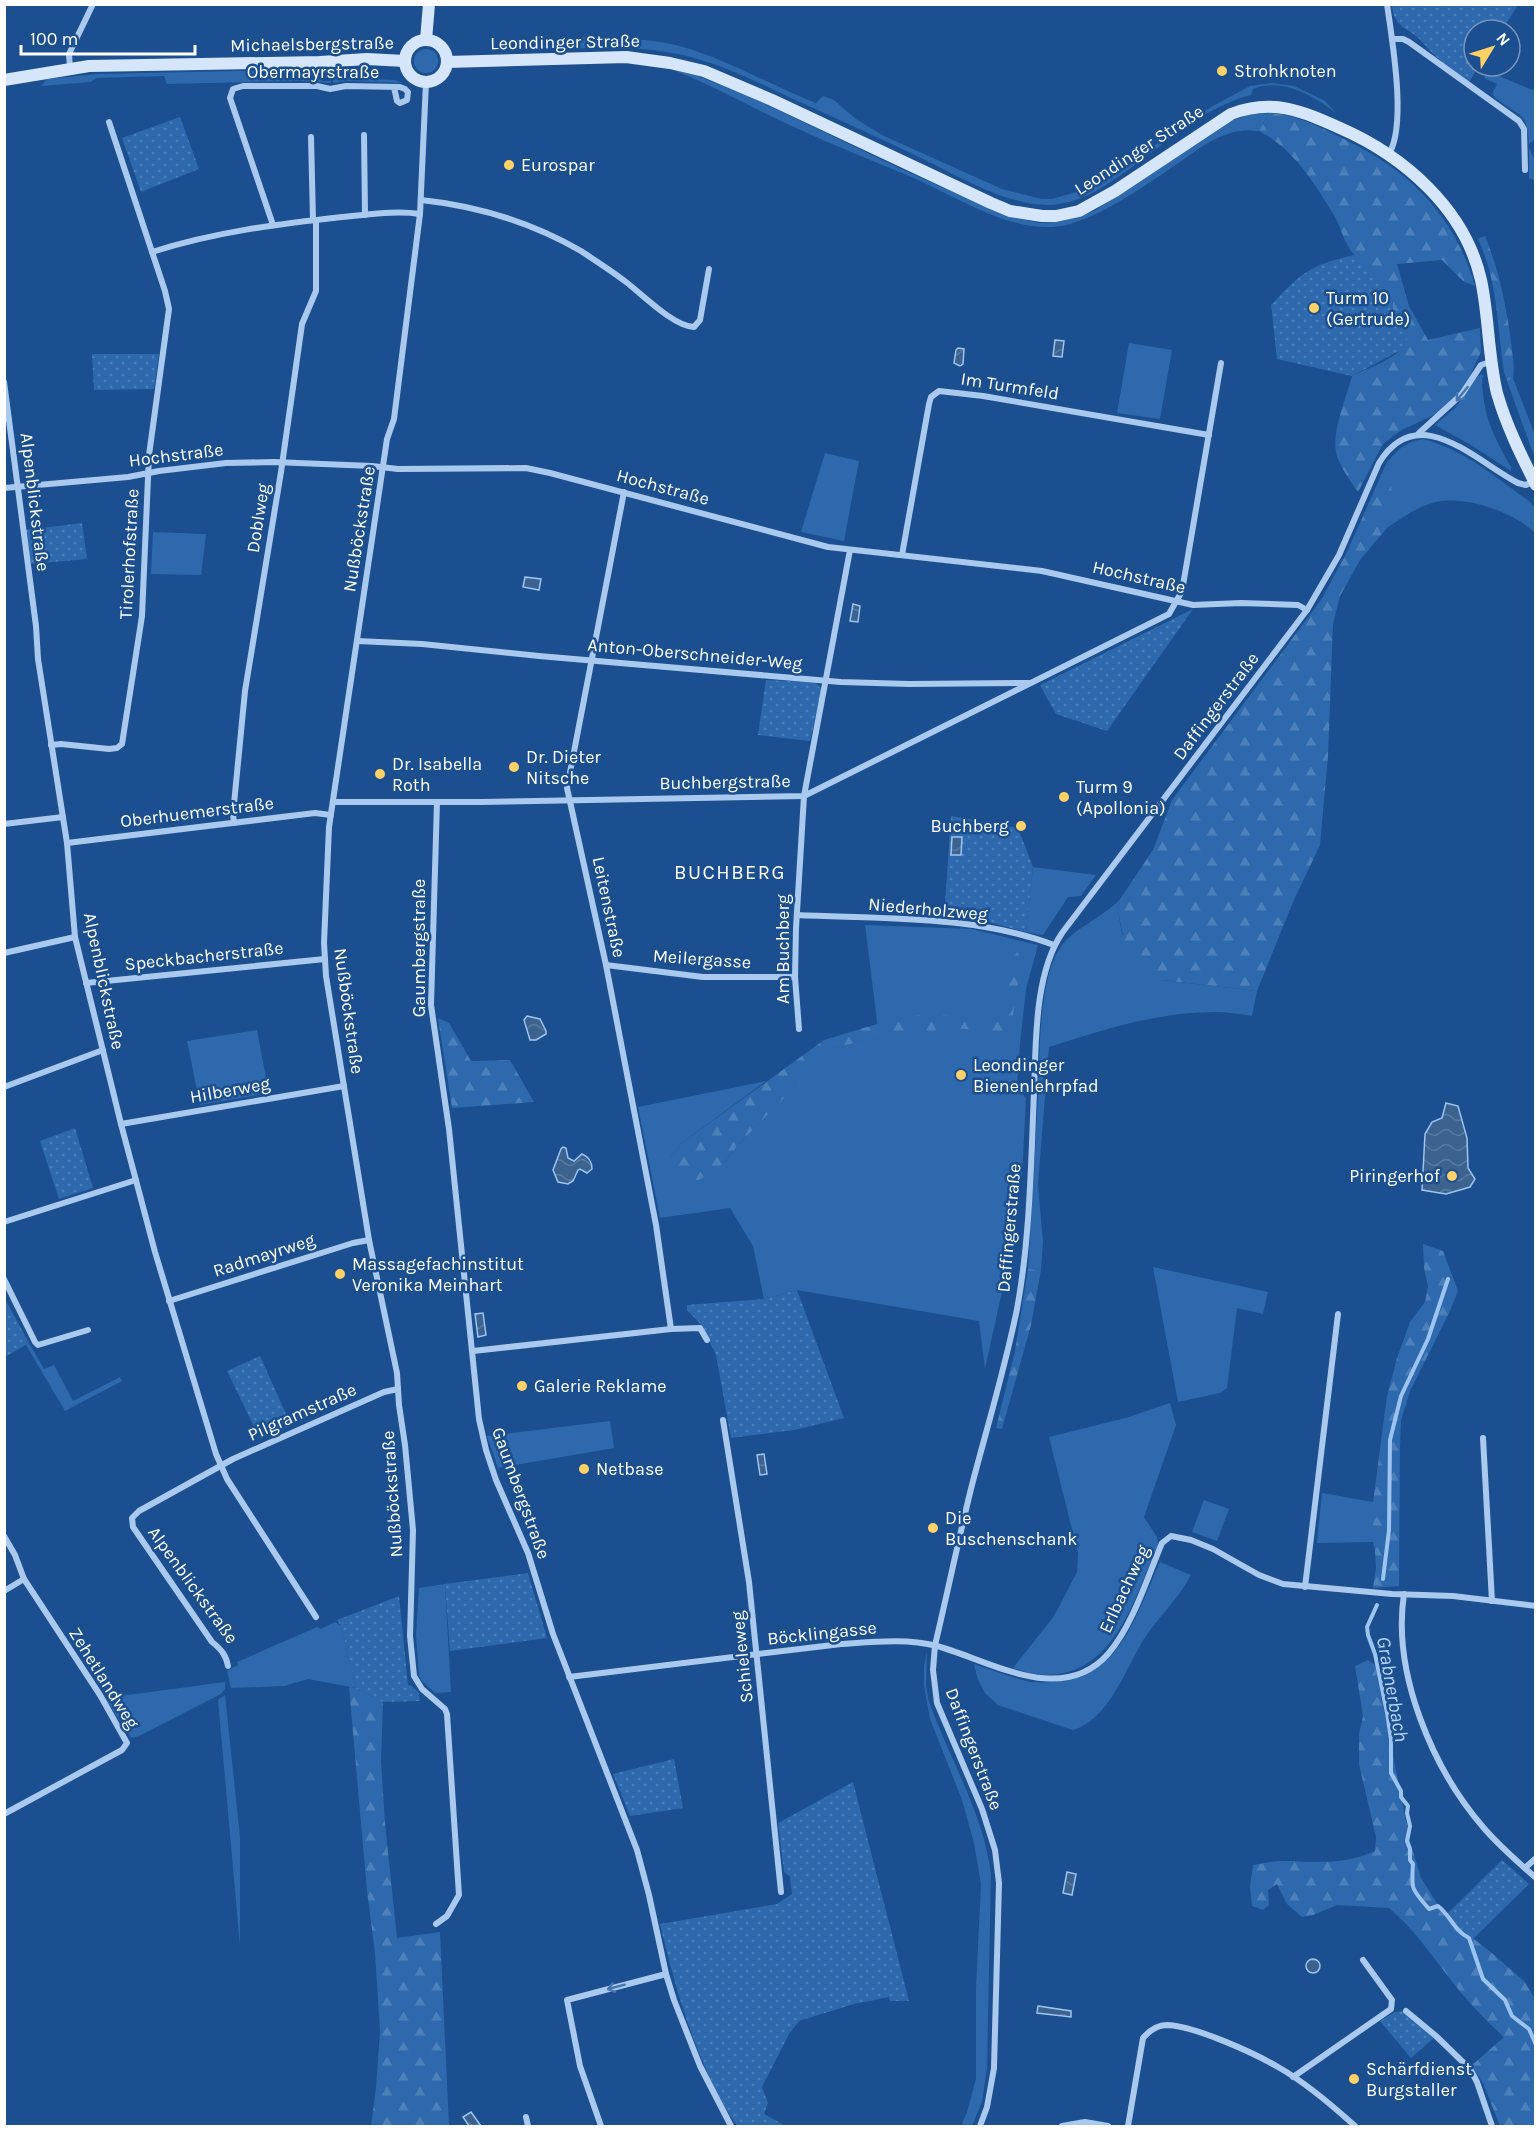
<svg xmlns="http://www.w3.org/2000/svg" width="1540" height="2131" font-family="Karla,sans-serif">
  <defs>
    <pattern id="forest-firs" width="22" height="20" patternUnits="userSpaceOnUse" patternTransform="scale(1.5)"><rect width="22" height="20" fill="#2e69ad"/><path d="M5 1l3.5 6h-7zM16 11l3.5 6h-7z" fill="#4d80b9"/></pattern>
    <pattern id="park-dots" width="8" height="8" patternUnits="userSpaceOnUse" patternTransform="scale(1.5)"><rect width="8" height="8" fill="#2e69ad"/><path d="M2 2h.1M6 6h.1" fill="none" stroke="#4d80b9" stroke-width="1.8" stroke-linecap="round"/></pattern>
    <pattern id="water-waves" width="16" height="10" patternUnits="userSpaceOnUse" patternTransform="scale(1.5)"><rect width="16" height="10" fill="#3c6290"/><path d="M0 5q4-4 8 0t8 0" fill="none" stroke="#597aa1"/></pattern>
  </defs>
  <rect width="100%" height="100%" fill="#1b4f8f"/>
  <g fill="#2e69ad">
    <path d="M575,37C614,38 655,37 693,50C735,64 775,87 816,103L823,96L834,100L856,119L882,135L1002,189L1041,199H1052L1084,190L1104,180L1211,107L1250,86L1272,83L1294,86L1325,101L1336,113C1314,96 1283,77 1253,89L1251,95C1204,107 1167,142 1128,170C1107,185 1085,200 1060,204C1014,211 959,176 919,157C877,137 834,117 791,98C763,85 734,70 704,61C659,46 614,47 569,49Z"/>
    <circle cx="426" cy="61" r="12"/>
    <path d="M673,70L695,75L747,95L899,168L1007,216L1040,223L1063,221L1094,211L1227,122L1252,114L1269,113L1259,131C1254,131 1247,130 1241,131C1218,133 1196,151 1177,164C1144,186 1109,212 1070,224C1017,239 957,196 909,176C871,160 833,145 796,128C754,109 715,86 673,70Z"/>
    <path d="M237,71H308V73L319,74L323,81H331V83L300,81L167,84L164,76L96,78L91,82L41,86L47,79L96,74Z"/>
    <path d="M1487,71L1535,91V139L1528,145L1535,161V181L1529,178C1528,163 1532,127 1522,117C1513,108 1500,104 1492,94L1497,84L1484,78Z"/>
    <path d="M336,74H345L349,78L394,80L403,83L346,81L333,83V79H336Z"/>
    <path d="M1129,343L1172,350L1160,419L1117,413Z"/>
    <path d="M1482,374L1484,376L1482,379C1483,416 1493,435 1511,467V471L1471,445L1435,425L1455,408L1478,376Z"/>
    <path d="M1513,378L1535,435V459L1507,381Z"/>
    <path d="M1423,439C1463,449 1497,478 1530,502L1535,508V533C1515,513 1470,497 1441,501C1421,504 1403,517 1387,528C1392,505 1392,486 1387,462C1398,449 1406,442 1423,439Z"/>
    <path d="M825,453L859,461L844,541L801,532Z"/>
    <path d="M153,532L206,534L201,575L151,574Z"/>
    <path d="M1033,867L1096,875L1081,896L1068,897L1043,935L1026,932Z"/>
    <path d="M1120,899L1118,911L1122,934L1162,980L1257,991L1252,1016C1240,1014 1227,1012 1215,1012C1157,1012 1103,1030 1049,1047L1038,1184L1043,1242L1041,1270L1028,1269C1032,1211 1035,1154 1038,1096C1040,1057 1038,981 1060,948C1073,928 1103,918 1120,899Z"/>
    <path d="M865,925L972,929L1038,945L1026,989L1020,1044L1017,1086L1026,1098L1022,1177L1018,1181L1017,1193L1009,1206L1005,1278L985,1369L979,1321L797,1290L764,1299L753,1246L730,1208L660,1218L638,1107L766,1081L682,1143L670,1158L721,1166L738,1145L832,1048L879,1037Z"/>
    <path d="M257,1030L269,1093L200,1105L187,1041Z"/>
    <path d="M1153,1267L1268,1292L1263,1314L1237,1308L1227,1388L1220,1393L1178,1402Z"/>
    <path d="M29,1343L44,1369L54,1365L73,1401L120,1377L122,1381L65,1411L26,1345Z"/>
    <path d="M1170,1403L1176,1425L1144,1517L1157,1537L1158,1544C1134,1600 1112,1684 1035,1674C1028,1673 1020,1670 1013,1668L1054,1616L1077,1572L1078,1553L1049,1437L1129,1417Z"/>
    <path d="M610,1421L614,1448L498,1468L487,1436Z"/>
    <path d="M1322,1493L1373,1502V1542L1317,1543Z"/>
    <path d="M1204,1500L1229,1509L1217,1541L1192,1532Z"/>
    <path d="M1160,1562L1191,1575C1178,1600 1157,1618 1142,1642C1125,1671 1108,1720 1073,1730L998,1705L985,1693L978,1680L974,1664C992,1670 1012,1678 1031,1682C1042,1683 1053,1682 1064,1681C1122,1673 1139,1608 1160,1562Z"/>
    <path d="M445,1584L451,1692L435,1693L421,1680L419,1675L416,1635L419,1588Z"/>
    <path d="M335,1622L341,1626L356,1688L308,1679L284,1686L231,1688L227,1671L238,1665L237,1662L317,1627L321,1629Z"/>
    <path d="M927,1651L926,1686L929,1702C950,1760 983,1812 991,1874L987,2068L982,2102L972,2126H961L967,2112L976,2079V1988L981,1884L974,1843L962,1800L930,1719L924,1686V1666Z"/>
    <path d="M225,1682V1689L221,1694L139,1736L131,1738L105,1698Z"/>
    <path d="M225,1695L240,1837V1946L218,1700Z"/>
  </g>
  <g fill="url(#forest-firs)">
    <path d="M1269,113C1293,114 1316,125 1338,136C1406,168 1453,211 1475,286L1463,281L1442,260L1397,264L1409,306L1428,340L1480,328L1481,352L1468,380L1459,394L1438,413L1400,431L1383,444L1358,492C1351,482 1343,471 1338,459C1329,437 1346,399 1352,376C1370,367 1398,359 1407,341L1394,321L1392,298L1360,259C1346,252 1342,229 1334,215C1314,183 1294,149 1259,131Z"/>
    <path d="M1485,236C1499,270 1506,305 1511,341C1512,354 1515,364 1513,378L1507,381L1504,372C1497,327 1498,281 1478,239Z"/>
    <path d="M1387,462L1391,482L1392,505L1387,528L1360,560L1340,596L1333,624L1328,756L1320,845L1293,902L1257,991L1162,980L1145,971L1127,956L1118,911L1120,899L1153,850L1172,800L1321,600L1346,554Z"/>
    <path d="M1017,952L1028,953L1018,983L1011,1028L1004,1033L956,1028L880,1037L833,1048L738,1145L721,1166L699,1180H683L670,1171V1158L682,1143L824,1040L900,1017L934,1014L980,1020L997,1012L1006,998L1009,966Z"/>
    <path d="M438,1018L449,1023L471,1061L510,1060L534,1102L452,1108Z"/>
    <path d="M1423,1244L1443,1251L1458,1291L1449,1313L1410,1391L1401,1420L1400,1447L1399,1586L1373,1588L1376,1568L1375,1551L1373,1542V1502L1387,1396L1397,1358L1410,1322L1425,1302L1428,1286L1424,1268Z"/>
    <path d="M1028,1269L1041,1270L1031,1325L1002,1429L996,1428L1015,1351Z"/>
    <path d="M1368,1660L1375,1665L1410,1841L1421,1878L1445,1916L1493,1954L1524,1981L1535,1999V2126H1500L1483,2083L1471,2066L1504,2037C1484,2019 1466,2000 1450,1979C1430,1953 1414,1929 1389,1908L1337,1905L1313,1915L1302,1917L1287,1904L1277,1884L1268,1890L1269,1905L1263,1910L1252,1906L1250,1887L1253,1865C1262,1864 1272,1861 1281,1861C1315,1861 1342,1866 1375,1851L1376,1837L1359,1764V1734L1363,1716L1355,1666Z"/>
    <path d="M349,1687L356,1688L383,1702L381,1761L385,1823L397,1938L440,1932L449,2126H371L376,2088L380,2031L375,1953L367,1891Z"/>
  </g>
  <g fill="url(#park-dots)">
    <path d="M1392,5H1518L1502,30H1474V66H1479L1469,82C1452,70 1437,59 1423,43C1410,27 1394,30 1392,5Z"/>
    <path d="M180,117L199,169L141,192L122,138Z"/>
    <path d="M1354,255L1360,258L1392,298L1394,321L1408,341L1403,349L1352,376L1277,359L1271,305C1303,271 1309,266 1354,255Z"/>
    <path d="M92,354H159L154,389L94,390Z"/>
    <path d="M82,523L87,559L31,564L25,530Z"/>
    <path d="M1193,609L1107,731L1056,714L1040,685Z"/>
    <path d="M766,680L812,682L816,683L822,690L810,741L758,735Z"/>
    <path d="M951,816L1018,828L1033,867L1026,932L977,919L944,918Z"/>
    <path d="M75,1128L93,1188L59,1199L40,1141Z"/>
    <path d="M797,1290L844,1418L794,1430L731,1438L716,1355L702,1326L687,1310V1305L764,1299Z"/>
    <path d="M6,1301L29,1343L5,1357L4,1302Z"/>
    <path d="M260,1356L291,1425L260,1439L227,1371Z"/>
    <path d="M528,1573L547,1638L450,1651L445,1584Z"/>
    <path d="M399,1596L408,1685L412,1686L419,1693L420,1701L383,1702L356,1688L341,1626L337,1620Z"/>
    <path d="M674,1759L683,1808L630,1816L613,1774Z"/>
    <path d="M853,1782L909,2001H890L889,1997L854,2004L799,2021L789,2034L762,2087L768,2103L764,2114L786,2126H737C699,2071 675,1989 660,1924L777,1904L792,1894L790,1877L784,1872L778,1823Z"/>
    <path d="M1502,1860L1529,1884L1473,1939L1445,1916Z"/>
    <path d="M1403,2011L1434,2038L1411,2058L1380,2021L1395,2012Z"/>
  </g>
  <g fill="url(#water-waves)" stroke="#9cc4f0" stroke-width="1.5">
    <path d="M1055,340L1064,341L1062,357L1053,356Z"/>
    <path d="M958,348L964,349L963,364L960,366L954,363L956,350Z"/>
    <path d="M525,577L541,579L539,590L523,587Z"/>
    <path d="M853,604L860,606L858,622L850,621Z"/>
    <path d="M952,837H962L961,855H951Z"/>
    <path d="M527,1016L540,1019L546,1031V1034L536,1040H530L524,1020Z"/>
    <path d="M1446,1103L1458,1106L1467,1138L1468,1168L1475,1179L1470,1187L1446,1194L1422,1190L1425,1134L1432,1122L1442,1118Z"/>
    <path d="M563,1147L566,1148L568,1158L574,1161L582,1154C589,1157 592,1161 592,1169L587,1173L580,1169L578,1170L573,1181L568,1184L558,1182L553,1170L561,1149Z"/>
    <path d="M483,1313L486,1335L478,1337L475,1314Z"/>
    <path d="M764,1454L767,1474L760,1475L757,1455Z"/>
    <path d="M1067,1872L1076,1874L1072,1895L1063,1893Z"/>
    <circle cx="1313" cy="1966" r="7"/>
    <path d="M1038,2006L1071,2011V2017L1037,2013Z"/>
    <path d="M471,2112L481,2126H469L463,2117Z"/>
  </g>
  <g fill="none" stroke-linecap="round" stroke-linejoin="round">
    <g stroke="#9cc4f0" stroke-width="4">
      <path d="M1383,1579L1389,1530L1390,1440L1401,1396L1428,1339L1448,1279"/>
      <path d="M1377,1605L1367,1627L1368,1635L1375,1654L1387,1713L1391,1739V1773L1401,1791V1797L1408,1806L1407,1813L1410,1826L1407,1841L1410,1849V1860L1413,1864C1411,1891 1412,1889 1429,1909L1438,1906C1451,1916 1454,1931 1469,1938L1483,1979L1505,2000L1512,2016L1529,2029L1536,2045"/>
    </g>
    <g stroke="#a9c9ee" stroke-width="6">
      <path d="M1387,4C1392,40 1407,124 1389,154"/>
      <path d="M1392,39H1403L1409,42L1519,121L1524,129L1525,170"/>
      <path d="M70,68L69,54L93,4"/>
      <path d="M426,82L420,214L394,419L387,439L329,827L324,943L326,976L369,1240L397,1373L399,1405L405,1445L413,1530L410,1636L414,1676L422,1689L445,1709L447,1714L459,1895L447,1916L436,1924"/>
      <path d="M364,135L365,215"/>
      <path d="M311,137L313,220"/>
      <path d="M421,200C478,206 531,222 581,251C596,261 612,271 626,282C643,295 673,326 694,327L700,320L709,269"/>
      <path d="M273,225L230,98L233,89L243,86H317L330,89L346,86L400,87L405,89L408,92L407,100L400,103L397,101L394,87"/>
      <path d="M152,252C214,232 278,224 342,217C367,215 395,210 420,214"/>
      <path d="M4,382L36,626L38,659L67,843L75,937L121,1124L155,1252L216,1454L227,1479L316,1617"/>
      <path d="M1419,433L1462,394L1481,365L1493,361"/>
      <path d="M4,488L128,477L159,471L226,463L274,462L372,466L398,469L526,468L550,473L828,547L1042,571L1193,605L1241,603L1298,605L1307,610"/>
      <path d="M624,492L567,788L606,965L656,1225L671,1329"/>
      <path d="M902,555L929,404L931,397L939,391L983,396L1209,435"/>
      <path d="M357,641L422,644L539,656L841,682L909,684L1029,683"/>
      <path d="M51,745L61,744L109,749L117,748L122,744L142,616L149,455L169,309L165,291L109,122"/>
      <path d="M333,802H481L804,796L1169,614L1182,591L1221,363"/>
      <path d="M437,802L431,1005L449,1129L479,1419L486,1450L496,1480L528,1553L553,1634L637,1850L649,1895L666,1974L674,2000L700,2066L731,2126"/>
      <path d="M234,823L233,814L245,691L281,472L302,324L316,291V220"/>
      <path d="M4,824L63,817"/>
      <path d="M67,843L315,813L331,815"/>
      <path d="M797,915C880,919 975,915 1054,945"/>
      <path d="M4,953L75,937"/>
      <path d="M606,965L703,977H795"/>
      <path d="M86,983L325,959"/>
      <path d="M799,1029L795,977L796,928L804,796L850,550"/>
      <path d="M4,1087L103,1050"/>
      <path d="M121,1124L344,1086"/>
      <path d="M4,1222L136,1180"/>
      <path d="M4,1279L35,1342L38,1345L88,1330"/>
      <path d="M169,1301L353,1243L369,1240"/>
      <path d="M473,1351L671,1329L700,1328L707,1340"/>
      <path d="M723,1420L749,1582L781,1892"/>
      <path d="M1483,1438L1492,1601"/>
      <path d="M4,1536L15,1555L24,1579L100,1695L127,1743L122,1750L4,1814"/>
      <path d="M1305,1587L1338,1314"/>
      <path d="M4,1591L24,1579"/>
      <path d="M1404,1594C1392,1672 1432,1768 1483,1827C1499,1846 1518,1862 1536,1878"/>
      <path d="M228,1666C226,1655 221,1649 212,1642L133,1527L132,1518L139,1511L233,1459L384,1392L398,1389"/>
      <path d="M569,1677L841,1644C872,1642 906,1638 937,1646C989,1660 1061,1707 1108,1654C1133,1625 1147,1578 1162,1543L1171,1536L1191,1540L1213,1549L1259,1575L1283,1584L1392,1594L1453,1596L1536,1606"/>
      <path d="M1525,1868L1536,1858"/>
      <path d="M1406,2011L1436,2036L1470,2069L1477,2082L1492,2126"/>
      <path d="M1293,2077L1391,2009L1392,2000L1363,1960"/>
      <path d="M526,2117L528,2126"/>
      <path d="M601,2126L580,2066L567,2000L666,1974"/>
      <path d="M980,2126L987,2107L994,2068L999,1883L995,1850L982,1809L937,1703L933,1670L935,1645C948,1591 959,1536 973,1481C988,1424 1005,1368 1017,1309C1030,1239 1031,1163 1034,1092C1036,1043 1034,975 1062,933L1307,610L1339,555L1379,463C1418,400 1474,460 1518,483L1526,485L1534,481"/>
      <path d="M1062,2126L1085,2122L1108,2126"/>
      <path d="M1128,2126L1143,2038C1149,2031 1158,2025 1167,2025C1195,2026 1254,2053 1278,2067C1303,2081 1334,2107 1355,2126"/>
    </g>
    <g stroke="#d6e6fa" stroke-width="12">
      <circle cx="426" cy="61" r="21"/>
      <path d="M426,40L429,4"/>
      <path d="M447,62L626,57L670,63L704,71L772,100L991,203L1010,211L1042,216H1056L1079,211L1115,191L1231,114C1273,98 1302,111 1340,128C1404,156 1465,209 1481,280C1489,317 1488,356 1497,393C1506,425 1521,455 1536,485"/>
      <path d="M4,80L89,66L320,62L367,59L405,61"/>
    </g>
  </g>
  <defs><path id="oneway-shaft" d="M-6 0H5M1.5-3L5.5 0L1.5 3" fill="none" stroke-width="1.6" stroke-linecap="round" stroke-linejoin="round" transform="scale(1.5)"/></defs>
  <g stroke="#4674ac">
    <use href="#oneway-shaft" transform="translate(1462 394) rotate(129)"/>
    <use href="#oneway-shaft" transform="translate(616 1987) rotate(165)"/>
  </g>
  <g fill="#ffd166" stroke="#1b4f8f" stroke-width="2">
    <circle cx="1222" cy="71" r="6"/>
    <circle cx="509" cy="165" r="6"/>
    <circle cx="1314" cy="308" r="6"/>
    <circle cx="514" cy="767" r="6"/>
    <circle cx="380" cy="774" r="6"/>
    <circle cx="1064" cy="797" r="6"/>
    <circle cx="1021" cy="826" r="6"/>
    <circle cx="961" cy="1075" r="6"/>
    <circle cx="1452" cy="1176" r="6"/>
    <circle cx="340" cy="1274" r="6"/>
    <circle cx="522" cy="1386" r="6"/>
    <circle cx="584" cy="1469" r="6"/>
    <circle cx="933" cy="1528" r="6"/>
    <circle cx="1354" cy="2079" r="6"/>
  </g>
  <g text-anchor="middle" stroke-width="5" stroke-linejoin="round" paint-order="stroke">
    <g font-size="18" fill="#fff" stroke="#1b4f8f">
      <text transform="translate(565 42) rotate(-1)" y="6">Leondinger Straße</text>
      <text transform="translate(312 44) rotate(-1)" y="6">Michaelsbergstraße</text>
      <text x="313" y="78">Obermayrstraße</text>
      <text transform="translate(1139 150) rotate(-33)" y="6">Leondinger Straße</text>
      <text transform="translate(1010 386) rotate(9)" y="6">Im Turmfeld</text>
      <text transform="translate(176 455) rotate(-7)" y="6">Hochstraße</text>
      <text transform="translate(663 487) rotate(15)" y="6">Hochstraße</text>
      <text transform="translate(35 502) rotate(83)" y="6">Alpenblickstraße</text>
      <text transform="translate(258 518) rotate(-81)" y="6">Doblweg</text>
      <text transform="translate(359 529) rotate(-81)" y="6">Nußböckstraße</text>
      <text transform="translate(129 554) rotate(-87)" y="6">Tirolerhofstraße</text>
      <text transform="translate(1139 577) rotate(13)" y="6">Hochstraße</text>
      <text transform="translate(695 654) rotate(5)" y="6">Anton-Oberschneider-Weg</text>
      <text transform="translate(1216 706) rotate(-53)" y="6">Daffingerstraße</text>
      <text transform="translate(725 782) rotate(-1)" y="6">Buchbergstraße</text>
      <text transform="translate(197 812) rotate(-7)" y="6">Oberhuemerstraße</text>
      <text transform="translate(609 907) rotate(78)" y="6">Leitenstraße</text>
      <text transform="translate(928 909) rotate(5)" y="6">Niederholzweg</text>
      <text transform="translate(419 948) rotate(-90)" y="6">Gaumbergstraße</text>
      <text transform="translate(783 949) rotate(-90)" y="6">Am Buchberg</text>
      <text transform="translate(204 956) rotate(-6)" y="6">Speckbacherstraße</text>
      <text transform="translate(702 959) rotate(4)" y="6">Meilergasse</text>
      <text transform="translate(104 981) rotate(78)" y="6">Alpenblickstraße</text>
      <text transform="translate(349 1011) rotate(82)" y="6">Nußböckstraße</text>
      <text transform="translate(230 1090) rotate(-10)" y="6">Hilberweg</text>
      <text transform="translate(1009 1228) rotate(-85)" y="6">Daffingerstraße</text>
      <text transform="translate(264 1255) rotate(-18)" y="6">Radmayrweg</text>
      <text transform="translate(302 1412) rotate(-24)" y="6">Pilgramstraße</text>
      <text transform="translate(521 1493) rotate(70)" y="6">Gaumbergstraße</text>
      <text transform="translate(392 1494) rotate(-94)" y="6">Nußböckstraße</text>
      <text transform="translate(193 1585) rotate(54)" y="6">Alpenblickstraße</text>
      <text transform="translate(1124 1589) rotate(-65)" y="6">Erlbachweg</text>
      <text transform="translate(822 1633) rotate(-6)" y="6">Böcklingasse</text>
      <text transform="translate(742 1657) rotate(-96)" y="6">Schieleweg</text>
      <text transform="translate(104 1678) rotate(58)" y="6">Zehetlandweg</text>
      <text transform="translate(974 1749) rotate(69)" y="6">Daffingerstraße</text>
    </g>
    <g font-size="18" fill="#fff" stroke="#1b4f8f" text-anchor="start">
      <text x="1234" y="77">Strohknoten</text>
      <text x="521" y="171">Eurospar</text>
      <text x="1326" y="304">Turm 10<tspan x="1326" dy="21">(Gertrude)</tspan></text>
      <text x="526" y="763">Dr. Dieter<tspan x="526" dy="21">Nitsche</tspan></text>
      <text x="392" y="770">Dr. Isabella<tspan x="392" dy="21">Roth</tspan></text>
      <text x="1076" y="793">Turm 9<tspan x="1076" dy="21">(Apollonia)</tspan></text>
      <text x="1009" y="832" text-anchor="end">Buchberg</text>
      <text x="973" y="1071">Leondinger<tspan x="973" dy="21">Bienenlehrpfad</tspan></text>
      <text x="1440" y="1182" text-anchor="end">Piringerhof</text>
      <text x="352" y="1270">Massagefachinstitut<tspan x="352" dy="21">Veronika Meinhart</tspan></text>
      <text x="534" y="1392">Galerie Reklame</text>
      <text x="596" y="1475">Netbase</text>
      <text x="945" y="1524">Die<tspan x="945" dy="21">Buschenschank</tspan></text>
      <text x="1366" y="2075">Schärfdienst<tspan x="1366" dy="21">Burgstaller</tspan></text>
    </g>
    <g font-size="20" letter-spacing="1.5" fill="#fff" stroke="#1b4f8f">
      <text x="730" y="879">BUCHBERG</text>
    </g>
    <g font-size="20" font-style="italic" fill="#b5d3f5" stroke="#1b4f8f">
      <text transform="translate(1393 1689) rotate(80)" y="7">Grabnerbach</text>
    </g>
  </g>
  <rect width="1540" height="2131" fill="none" stroke="#ffffff" stroke-width="12"/>
  <g transform="translate(1492 48) rotate(52)"><circle r="28" fill="#1b4f8f" stroke="#7695bc" stroke-width="1.5"/>
  <path d="M0-4.5L10 22L0 15L-10 22Z" fill="#ffd166"/>
  <text y="-9" font-size="16" font-weight="bold" text-anchor="middle" fill="#ffffff">N</text>
  </g>
  <path d="M21 45v9h174v-9" fill="none" stroke="#ffffff" stroke-width="3"/>
  <text x="30" y="45" font-size="18" fill="#ffffff" stroke="#1b4f8f" stroke-width="4.5" paint-order="stroke">100 m</text>
</svg>
